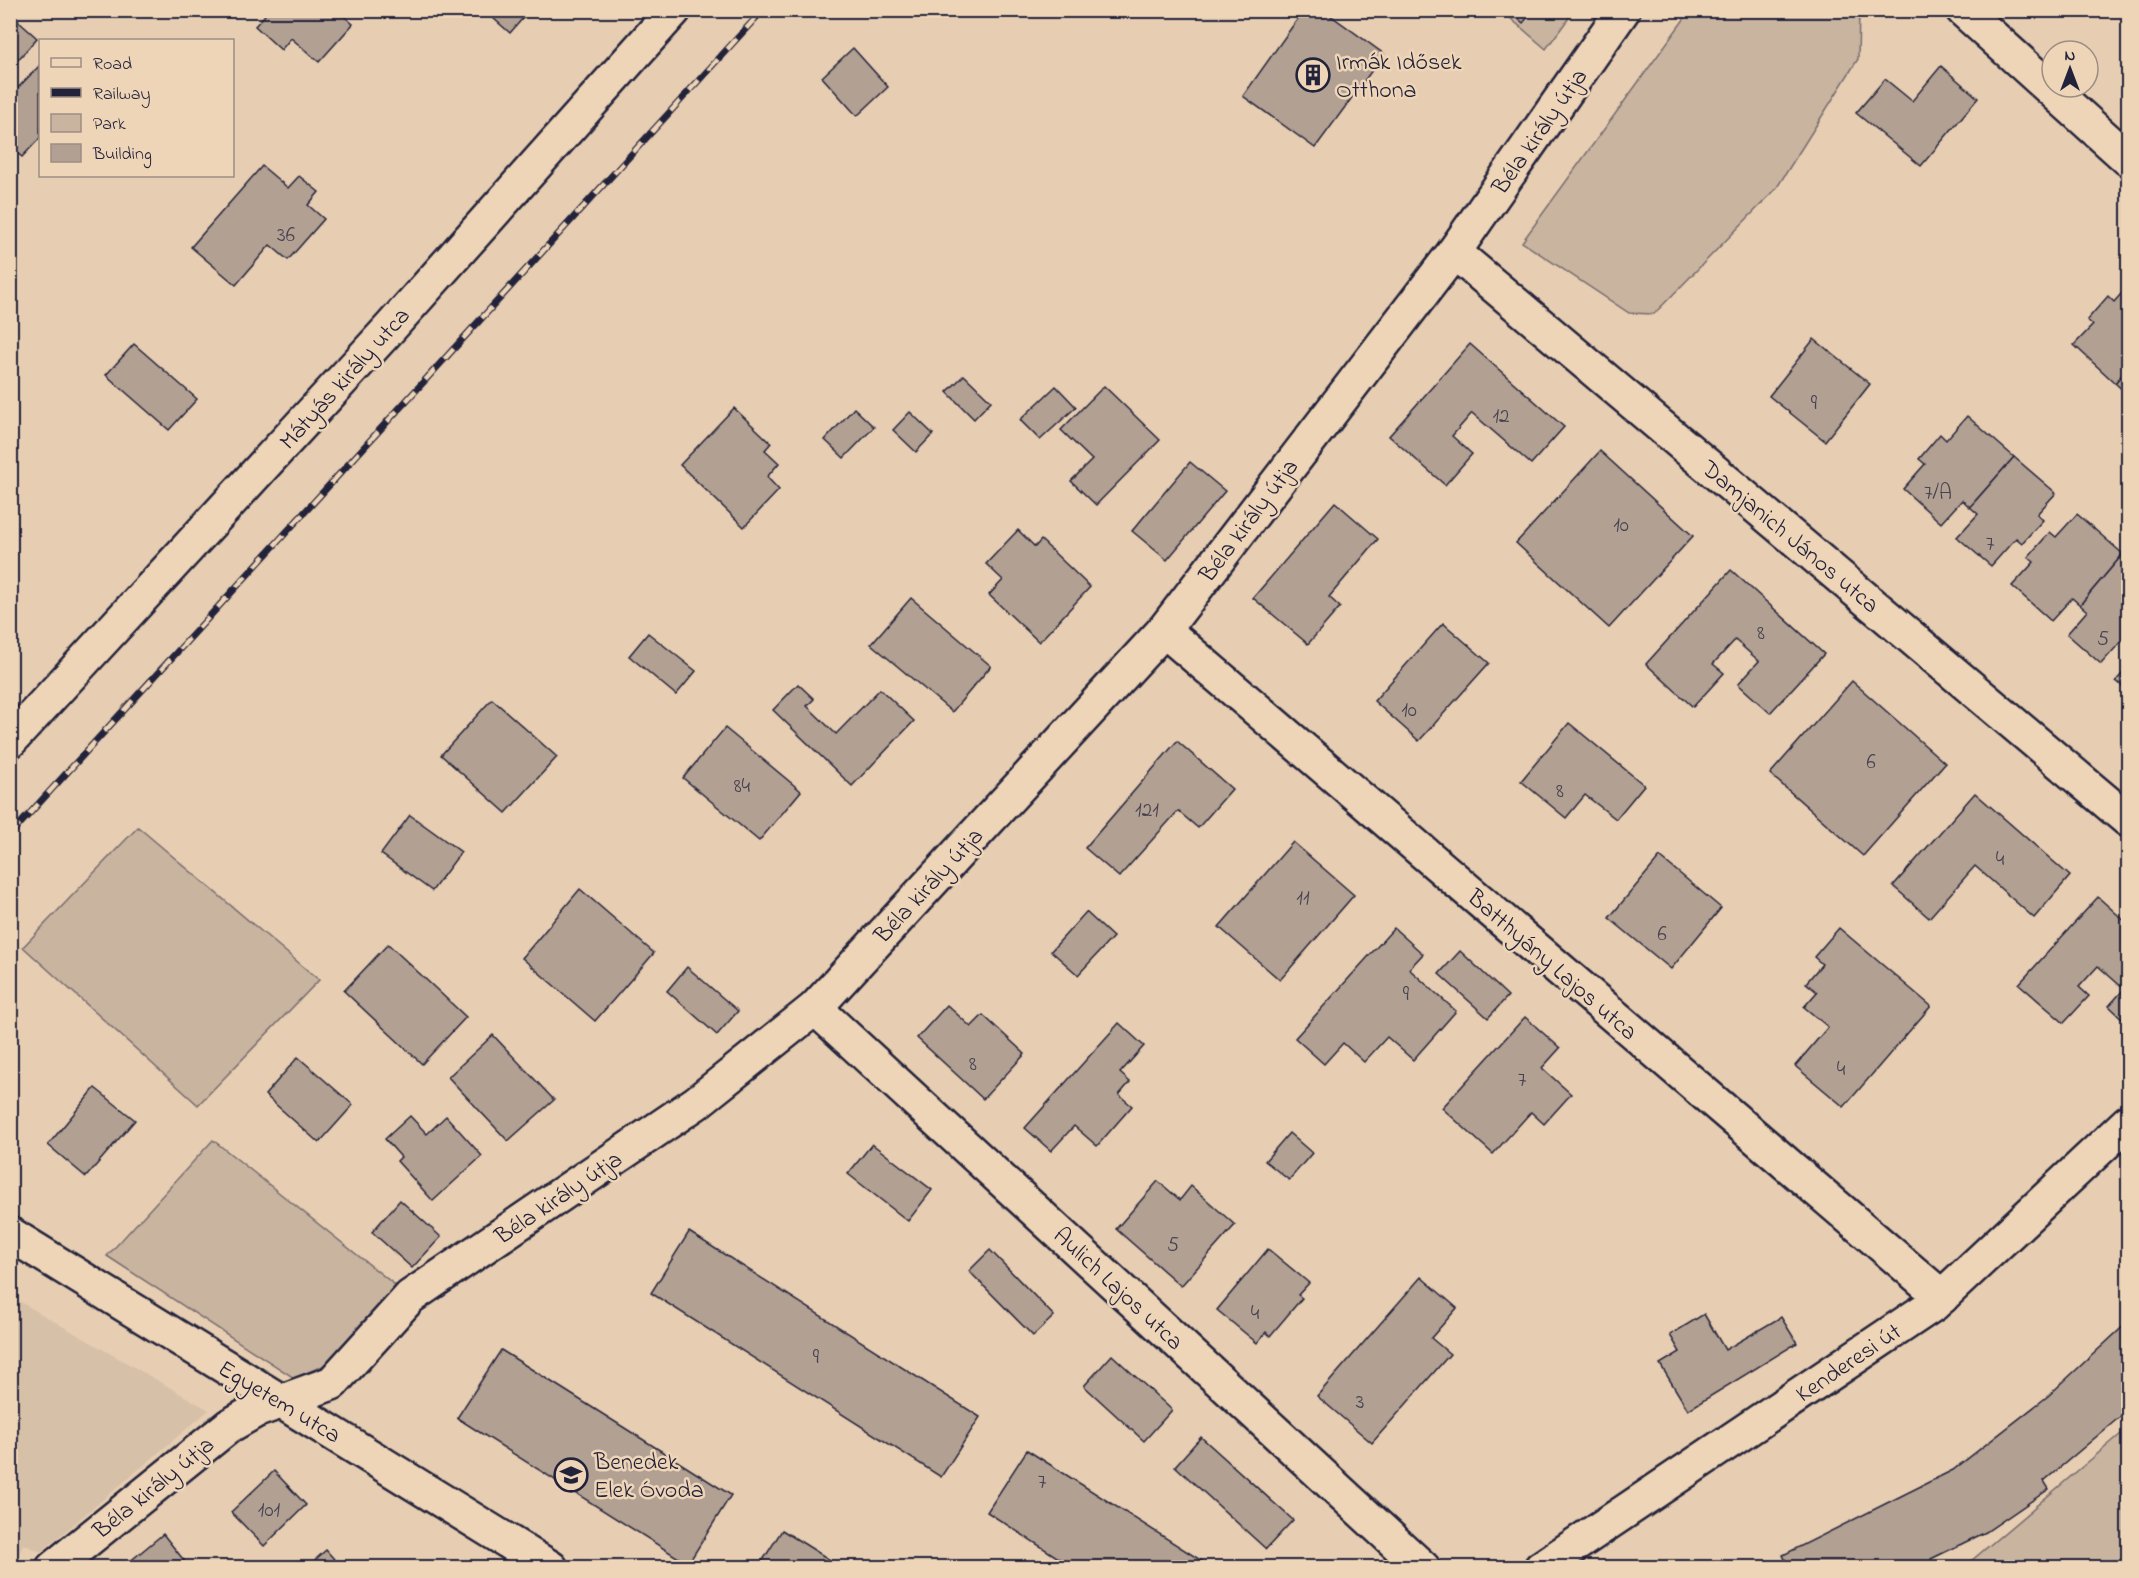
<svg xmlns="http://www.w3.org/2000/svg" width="2139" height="1578" font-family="'Indie Flower',sans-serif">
  <rect width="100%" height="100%" fill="#e7ceb2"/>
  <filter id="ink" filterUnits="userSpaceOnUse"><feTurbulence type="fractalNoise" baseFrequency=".0167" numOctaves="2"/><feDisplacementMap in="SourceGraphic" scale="12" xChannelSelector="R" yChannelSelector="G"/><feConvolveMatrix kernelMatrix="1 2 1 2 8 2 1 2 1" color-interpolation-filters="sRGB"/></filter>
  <g filter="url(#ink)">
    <path fill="#d7c0a8" d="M10,1296L209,1410L41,1552L23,1544L14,1568L10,1567Z"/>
    <g fill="#c9b4a0" stroke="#766b6e" stroke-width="1.5">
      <path d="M1502,11H1574L1546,49Z"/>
      <path d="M1690,11H1859L1858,59L1776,189L1654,314L1629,313L1522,242Z"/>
      <path d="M138,827L319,980L198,1105L23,947Z"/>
      <path d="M213,1140L410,1297L342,1358L294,1378L107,1256Z"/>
      <path d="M2128,1428V1567H1964Z"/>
    </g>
    <g fill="#b2a092" stroke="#22223b" stroke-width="1.5">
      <path d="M261,10H337L353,24L319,62L291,38L281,50L255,26L265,15Z"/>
      <path d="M484,10H530L510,33Z"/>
      <path d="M1304,10H1323L1384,54L1315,148L1243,96Z"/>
      <path d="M1509,10H1534L1523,23Z"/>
      <path d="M10,14L37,38L10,69Z"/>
      <path d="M853,48L888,87L857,116L822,77Z"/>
      <path d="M40,65V138L22,157L10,147V96Z"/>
      <path d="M1941,66L1978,98L1921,166L1856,113L1885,79L1912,101Z"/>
      <path d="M262,166L288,188L299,176L319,192L308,205L324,219L288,260L270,245L236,285L191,247Z"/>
      <path d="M2128,286V368L2115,383L2074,345L2093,325L2087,320L2108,296L2114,302Z"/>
      <path d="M1814,339L1870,384L1825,441L1769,396Z"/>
      <path d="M134,344L197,399L169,430L106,375Z"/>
      <path d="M1470,344L1564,427L1531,464L1472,413L1452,436L1472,454L1445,485L1389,436Z"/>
      <path d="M2128,368V395L2115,383Z"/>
      <path d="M964,375L991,401L974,419L947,392Z"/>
      <path d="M1056,386L1076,407L1040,440L1020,420Z"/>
      <path d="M1104,386L1160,440L1096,505L1071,481L1092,460L1061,430Z"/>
      <path d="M734,408L771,443L765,450L779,463L767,477L779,490L744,527L680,465Z"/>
      <path d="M854,408L874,427L844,458L825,440Z"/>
      <path d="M910,412L933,434L916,452L893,430Z"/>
      <path d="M1967,416L2014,457L1970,507L1962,500L1941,523L1903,489L1925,464L1919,459L1940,434L1946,440Z"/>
      <path d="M1600,451L1693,536L1609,628L1516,543Z"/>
      <path d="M2014,457L2056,493L2037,514L2043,520L2022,543L2016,538L1991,566L1957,537L1978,514L1970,507Z"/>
      <path d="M1190,462L1225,491L1167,560L1132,531Z"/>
      <path d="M1335,502L1378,539L1329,597L1340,607L1308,644L1253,598Z"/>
      <path d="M2077,514L2123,554L2080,605L2072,598L2051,621L2012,586L2034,562L2028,557L2050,532L2056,537Z"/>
      <path d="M1018,530L1035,547L1041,540L1090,587L1039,642L989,595L1003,580L986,564Z"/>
      <path d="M2123,554L2128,558V638L2126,636L2101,664L2067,634L2087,611L2080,605Z"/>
      <path d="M1731,570L1824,654L1770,713L1738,684L1759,661L1735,640L1713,664L1724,673L1693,707L1646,664Z"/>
      <path d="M911,598L991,666L952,712L871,644Z"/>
      <path d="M1443,623L1489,663L1419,741L1374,701Z"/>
      <path d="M648,633L696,671L676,695L629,656Z"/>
      <path d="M2128,667V691L2116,681Z"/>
      <path d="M1852,681L1945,763L1863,856L1770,774Z"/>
      <path d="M798,684L814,699L807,706L836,734L880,689L914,721L852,786L773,710Z"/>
      <path d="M492,699L557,757L506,813L441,755Z"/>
      <path d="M1569,723L1644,785L1616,819L1585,795L1566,818L1521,781Z"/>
      <path d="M725,728L801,791L759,841L683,778Z"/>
      <path d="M1177,741L1232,789L1198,828L1178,811L1119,877L1085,848Z"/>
      <path d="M1975,793L2070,876L2034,918L1975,866L1929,918L1893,886Z"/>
      <path d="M410,815L461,852L432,891L381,854Z"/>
      <path d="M1293,842L1354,895L1280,980L1219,927Z"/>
      <path d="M1660,857L1721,908L1671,969L1609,918Z"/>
      <path d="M580,889L654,953L595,1021L522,958Z"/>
      <path d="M2098,897L2128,924V1024L2109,1006L2124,989L2098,966L2079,987L2089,996L2064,1023L2019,984Z"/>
      <path d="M1086,912L1113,937L1078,975L1051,951Z"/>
      <path d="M1394,928L1423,954L1409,969L1456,1011L1413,1060L1387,1037L1364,1062L1343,1043L1324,1064L1295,1038Z"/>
      <path d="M1839,928L1931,1006L1844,1107L1795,1066L1828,1027L1804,1007L1817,992L1806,983L1822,964L1814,957Z"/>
      <path d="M388,944L466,1017L422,1064L344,991Z"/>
      <path d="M1460,951L1508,996L1488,1018L1439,974Z"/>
      <path d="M687,967L738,1011L717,1035L667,991Z"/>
      <path d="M947,1005L971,1027L983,1015L1025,1054L983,1099L917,1038Z"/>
      <path d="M1525,1017L1560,1048L1542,1068L1571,1094L1544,1124L1531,1112L1493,1154L1442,1108Z"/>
      <path d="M1119,1023L1144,1046L1120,1073L1130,1082L1119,1095L1132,1106L1097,1146L1074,1126L1051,1151L1025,1128Z"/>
      <path d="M493,1035L554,1100L508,1141L448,1077Z"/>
      <path d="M298,1057L353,1105L319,1143L265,1095Z"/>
      <path d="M95,1088L135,1120L86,1177L48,1145Z"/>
      <path d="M410,1116L427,1134L446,1116L482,1156L433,1201L397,1161L401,1157L385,1139Z"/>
      <path d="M1289,1133L1312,1153L1289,1180L1265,1161Z"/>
      <path d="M872,1144L932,1190L908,1221L848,1174Z"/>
      <path d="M1158,1181L1180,1200L1191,1186L1235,1225L1181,1286L1116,1229Z"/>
      <path d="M400,1200L441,1237L412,1268L372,1232Z"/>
      <path d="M689,1232L980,1417L941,1477L651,1293Z"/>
      <path d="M1268,1249L1309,1283L1298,1295L1302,1298L1270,1336L1266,1332L1257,1343L1217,1310Z"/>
      <path d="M990,1250L1054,1316L1033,1336L969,1271Z"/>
      <path d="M1421,1277L1457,1308L1431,1338L1450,1354L1372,1443L1317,1396Z"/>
      <path d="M1704,1314L1725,1350L1781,1317L1797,1343L1688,1410L1660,1364L1680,1352L1670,1335Z"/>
      <path d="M2128,1322V1410L2044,1481L2049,1489L1986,1532L1931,1559L1934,1568H1789L1783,1555L1953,1470L2048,1396Z"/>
      <path d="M501,1350L731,1495L688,1564L457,1418Z"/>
      <path d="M1112,1355L1172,1410L1144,1441L1084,1386Z"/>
      <path d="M1201,1437L1293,1520L1266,1549L1175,1466Z"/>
      <path d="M1027,1450L1213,1568H1074L987,1512Z"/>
      <path d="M274,1471L306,1505L264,1546L231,1512Z"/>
      <path d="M782,1530L843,1568H758Z"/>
      <path d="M163,1534L190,1568H122Z"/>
      <path d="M326,1550L341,1567L306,1568Z"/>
    </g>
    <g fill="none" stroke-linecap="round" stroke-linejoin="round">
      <defs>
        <g id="minor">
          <path d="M1963,10L2128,159"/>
          <path d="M1454,252L2128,820"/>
          <path d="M1164,630L1942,1297"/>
          <path d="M10,741L391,327L674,10"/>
          <path d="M815,1008L1423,1568"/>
          <path d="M10,1234L551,1568"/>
          <path d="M53,1568L229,1426L255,1411L332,1383L410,1297L696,1103L815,1008L1164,630L1454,252L1623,10"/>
          <path d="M1541,1568L1934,1304L2128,1122"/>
        </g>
      </defs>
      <use href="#minor" stroke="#22223b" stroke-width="38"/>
      <use href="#minor" stroke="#efd5b7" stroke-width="33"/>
      <defs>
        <path id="rail" d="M10,835L763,10"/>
      </defs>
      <use href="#rail" stroke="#22223b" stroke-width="7"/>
      <use href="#rail" stroke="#efd5b7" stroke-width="4.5" stroke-dasharray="14" stroke-linecap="butt"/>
    </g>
  </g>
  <defs>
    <symbol id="building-ring" viewBox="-11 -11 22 22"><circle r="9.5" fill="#efd5b7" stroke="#22223b" stroke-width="1.5"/><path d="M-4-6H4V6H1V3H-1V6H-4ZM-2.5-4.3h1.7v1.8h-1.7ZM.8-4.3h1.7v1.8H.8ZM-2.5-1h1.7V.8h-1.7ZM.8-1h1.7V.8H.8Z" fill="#22223b"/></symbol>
    <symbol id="school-ring" viewBox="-11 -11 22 22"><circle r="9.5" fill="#efd5b7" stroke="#22223b" stroke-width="1.5"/><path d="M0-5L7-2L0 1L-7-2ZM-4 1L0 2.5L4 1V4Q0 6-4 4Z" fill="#22223b"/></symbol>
  </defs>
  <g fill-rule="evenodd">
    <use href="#building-ring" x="1294" y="56" width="38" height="38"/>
    <use href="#school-ring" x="552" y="1456" width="38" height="38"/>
  </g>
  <g text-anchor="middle" stroke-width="5" stroke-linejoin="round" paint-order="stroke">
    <g font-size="21" fill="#464251">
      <text x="286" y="241">36</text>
      <text x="1814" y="409">9</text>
      <text x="1501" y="422">12</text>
      <text x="1938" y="499">7/A</text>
      <text x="1621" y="531">10</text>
      <text x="1990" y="550">7</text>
      <text x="1761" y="639">8</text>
      <text x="2103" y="645">5</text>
      <text x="1409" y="716">10</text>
      <text x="1871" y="768">6</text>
      <text x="742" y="792">84</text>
      <text x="1560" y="797">8</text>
      <text x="1147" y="816">121</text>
      <text x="2000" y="865">4</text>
      <text x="1303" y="904">11</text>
      <text x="1662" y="940">6</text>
      <text x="1406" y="1000">9</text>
      <text x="973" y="1070">8</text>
      <text x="1841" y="1075">4</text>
      <text x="1522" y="1086">7</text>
      <text x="1173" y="1251">5</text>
      <text x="1255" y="1319">4</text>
      <text x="816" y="1363">9</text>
      <text x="1360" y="1408">3</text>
      <text x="1042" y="1488">7</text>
      <text x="269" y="1516">101</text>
    </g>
    <g font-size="24" fill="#22223b" stroke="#efd5b7" text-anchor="start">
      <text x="1336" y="69">Irmák Idősek<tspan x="1336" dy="28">Otthona</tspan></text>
      <text x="594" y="1469">Benedek<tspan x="594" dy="28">Elek Óvoda</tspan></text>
    </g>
    <g font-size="24" fill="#22223b" stroke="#efd5b7">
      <text transform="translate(1539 131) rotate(-55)" y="8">Béla király útja</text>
      <text transform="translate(344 378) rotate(-48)" y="8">Mátyás király utca</text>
      <text transform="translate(1248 520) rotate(-53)" y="8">Béla király útja</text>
      <text transform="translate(1791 536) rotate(40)" y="8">Damjanich János utca</text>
      <text transform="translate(928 885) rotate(-47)" y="8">Béla király útja</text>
      <text transform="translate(1553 964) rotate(41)" y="8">Batthyány Lajos utca</text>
      <text transform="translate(558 1197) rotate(-34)" y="8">Béla király útja</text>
      <text transform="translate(1119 1288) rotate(43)" y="8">Aulich Lajos utca</text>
      <text transform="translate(1848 1362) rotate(-34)" y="8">Kenderesi út</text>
      <text transform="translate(280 1401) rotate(31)" y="8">Egyetem utca</text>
      <text transform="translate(153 1487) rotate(-39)" y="8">Béla király útja</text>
    </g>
  </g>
  <rect width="2139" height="1578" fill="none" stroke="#efd5b7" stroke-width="36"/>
  <rect x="18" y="18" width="2103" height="1542" fill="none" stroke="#22223b" stroke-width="2" filter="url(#ink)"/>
  <rect x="39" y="39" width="195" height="138" fill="#efd5b7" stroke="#9d8d85" stroke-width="1.5"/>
  <rect x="51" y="58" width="30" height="9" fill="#efd5b7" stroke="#9d8d85" stroke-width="1.5"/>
  <text x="93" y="69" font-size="18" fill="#22223b">Road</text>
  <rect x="51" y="88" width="30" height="9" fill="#22223b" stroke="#9d8d85" stroke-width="1.5"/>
  <text x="93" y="99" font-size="18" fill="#22223b">Railway</text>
  <rect x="51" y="114" width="30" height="18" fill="#c9b4a0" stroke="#9d8d85" stroke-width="1.5"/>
  <text x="93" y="129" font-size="18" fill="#22223b">Park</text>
  <rect x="51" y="144" width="30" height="18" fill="#b2a092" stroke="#9d8d85" stroke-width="1.5"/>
  <text x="93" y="159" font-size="18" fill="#22223b">Building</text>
  <g transform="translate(2070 69)"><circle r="28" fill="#efd5b7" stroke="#9d8d85" stroke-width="1.5"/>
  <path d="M0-4.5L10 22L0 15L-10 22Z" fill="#22223b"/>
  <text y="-9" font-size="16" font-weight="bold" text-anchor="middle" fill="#22223b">N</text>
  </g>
</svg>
